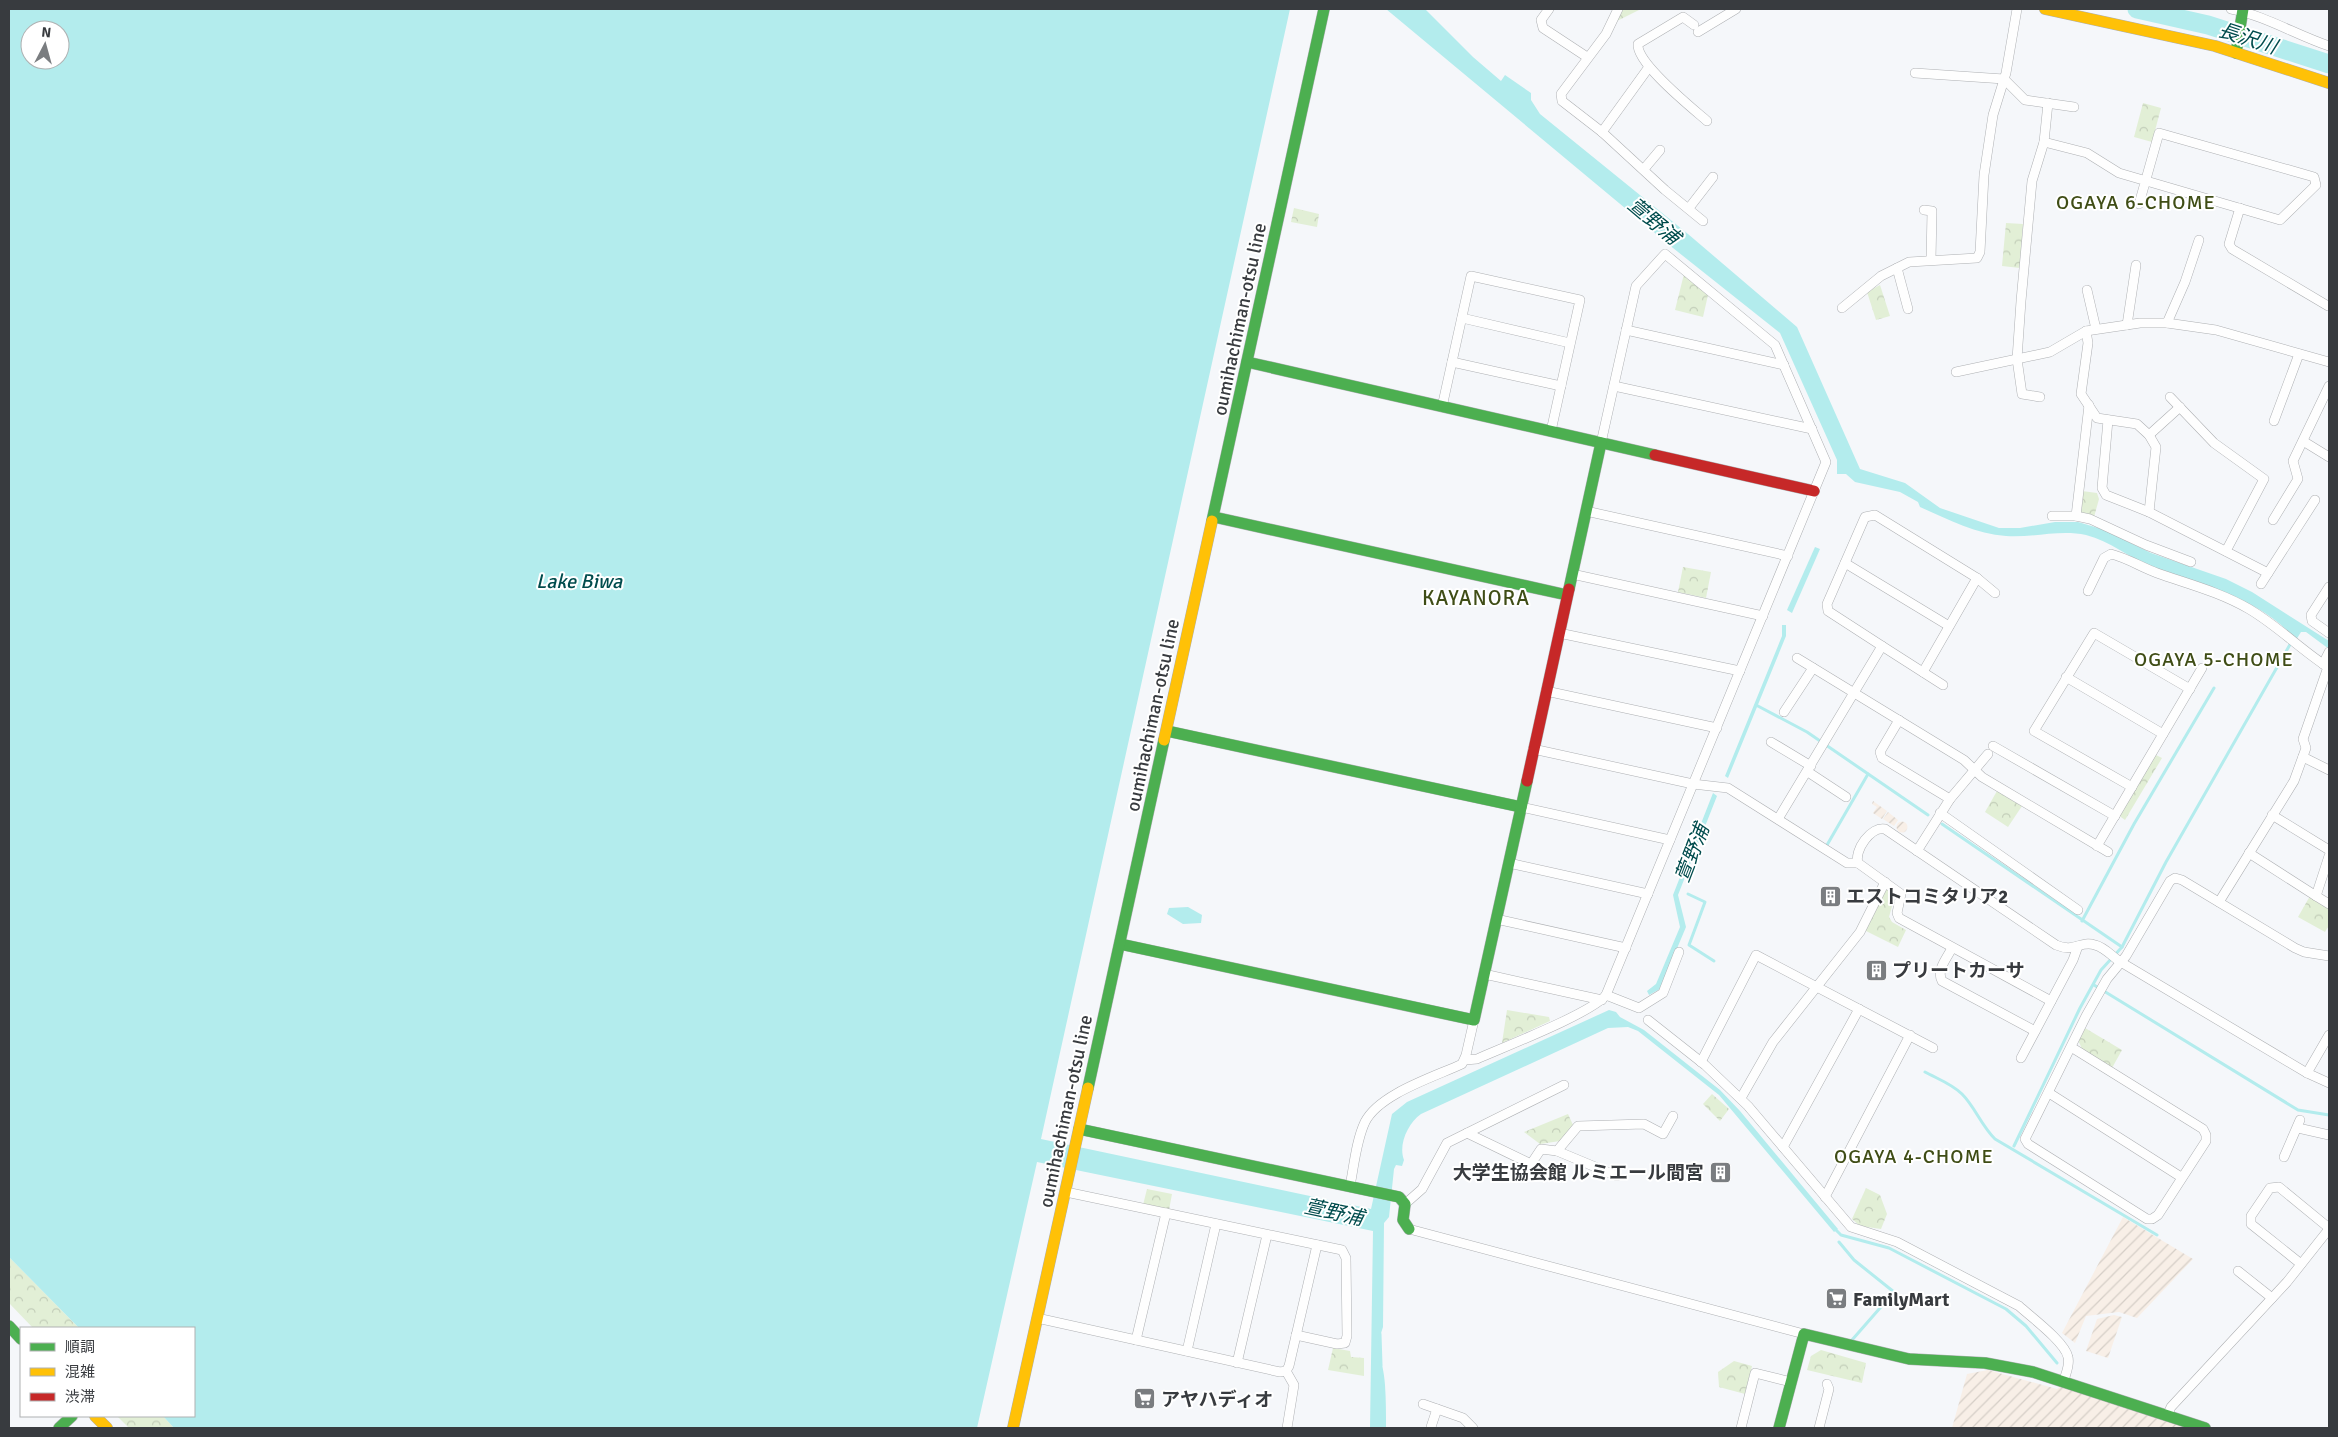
<svg xmlns="http://www.w3.org/2000/svg" width="2338" height="1437" font-family="Signika,'Noto Sans JP',sans-serif">
  <defs>
    <pattern id="industrial-furrows" width="10" height="10" patternUnits="userSpaceOnUse" patternTransform="scale(1.25)"><rect width="10" height="10" fill="#f8efe7"/><path d="M-1 1l2-2M0 10L10 0M9 11l2-2" fill="none" stroke="#d5cec7"/></pattern>
    <pattern id="forest-crowns" width="20" height="18" patternUnits="userSpaceOnUse" patternTransform="scale(1.25)"><rect width="20" height="18" fill="#e2efd6"/><path d="M2 6a3 3 0 1 1 6 0M12 15a3 3 0 1 1 6 0" fill="none" stroke="#c3ceb9"/></pattern>
  </defs>
  <rect width="100%" height="100%" fill="#f5f7fa"/>
  <g fill="url(#industrial-furrows)">
    <path d="M1873,801L1887,811L1882,819L1873,813L1877,807L1872,804Z"/>
    <path d="M1888,812L1898,820L1894,826L1883,819Z"/>
    <circle cx="1902" cy="827" r="5.5"/>
    <path d="M2123,1217L2193,1259L2137,1318L2119,1312L2086,1316L2075,1343L2062,1333Z"/>
    <path d="M2114,1315L2122,1317L2108,1358L2086,1351L2097,1319Z"/>
    <path d="M1988,1370L2057,1389L2062,1385L2189,1428H1952L1967,1374Z"/>
  </g>
  <g fill="url(#forest-crowns)">
    <path d="M1622,9H1641L1615,22Z"/>
    <path d="M2143,103L2161,108L2152,142L2134,137Z"/>
    <path d="M1294,208L1319,214L1317,227L1291,222Z"/>
    <path d="M2006,223L2023,224L2020,268L2002,266Z"/>
    <path d="M1684,274L1708,295L1703,317L1675,310Z"/>
    <path d="M1880,285L1890,316L1876,320L1867,292Z"/>
    <path d="M2082,491L2097,493L2099,499L2094,517L2079,513Z"/>
    <path d="M1683,567L1711,572L1706,598L1678,592Z"/>
    <path d="M2154,754L2162,758L2125,820L2118,815Z"/>
    <path d="M1997,791L2022,806L2008,827L1985,812Z"/>
    <path d="M1886,889L1891,891L1894,899L1889,917L1892,922L1906,930L1898,947L1864,930Z"/>
    <path d="M2310,896L2329,908V925L2325,932L2298,917Z"/>
    <path d="M1507,1010L1549,1017L1550,1021L1502,1043Z"/>
    <path d="M2085,1028L2122,1050L2112,1068L2082,1049L2078,1040Z"/>
    <path d="M1712,1094L1729,1109L1720,1121L1703,1104Z"/>
    <path d="M1568,1114L1573,1125L1560,1141L1540,1144L1524,1132Z"/>
    <path d="M1866,1188L1880,1195L1887,1214L1881,1229L1860,1226L1852,1219Z"/>
    <path d="M1147,1189L1172,1194L1169,1210L1143,1205Z"/>
    <path d="M9,1257L79,1328H33L9,1303Z"/>
    <path d="M1333,1348L1350,1351L1351,1357L1364,1358V1376L1328,1370Z"/>
    <path d="M1821,1350L1866,1363L1862,1383L1807,1370L1811,1356Z"/>
    <path d="M1734,1361L1752,1366L1745,1394L1719,1387L1718,1372Z"/>
    <path d="M117,1416H163L174,1428H129Z"/>
  </g>
  <g fill="#b3eced" fill-rule="evenodd">
    <path d="M9,9H1290L1041,1139L1371,1209L1392,1114L1407,1102L1609,1010L1616,1012L1620,1017L1644,1030L1720,1090L1740,1111L1838,1229L1834,1232L1719,1095L1638,1031L1628,1027L1608,1028L1421,1114C1408,1123 1398,1145 1404,1160L1402,1166L1396,1165L1394,1169L1389,1217L1384,1223L1383,1327C1375,1348 1384,1364 1385,1385C1386,1399 1386,1414 1386,1428H1370L1373,1231L1037,1162L977,1428H174L163,1416H194V1328H79L9,1257ZM30,30H60V60H30Z"/>
    <path d="M1386,9H1425L1473,57L1501,81L1505,75L1531,93V100L1540,114L1688,234L1797,327L1860,469L1905,483L1940,508L1999,528H2020L2055,522H2078L2105,530L2151,553L2226,579L2252,592L2329,641V649L2306,632H2301L2296,640C2260,597 2201,586 2151,566C2129,558 2110,541 2086,535C2060,529 2033,538 2006,536C1976,534 1947,519 1920,507L1918,502L1900,492L1855,482L1846,474H1837V460L1780,333L1673,248Z"/>
    <path d="M1815,547L1820,549L1792,613L1787,610Z"/>
    <path d="M1782,625H1786V636L1728,778L1725,776L1782,636Z"/>
    <path d="M1713,793L1717,796L1678,895L1686,927L1660,989L1649,995L1647,991L1656,984L1680,927L1673,895Z"/>
    <path d="M1188,907L1202,915L1201,923L1183,924L1167,914L1169,908Z"/>
  </g>
  <g fill="none" stroke-linecap="round" stroke-linejoin="round">
    <g stroke="#b3eced" stroke-width="3">
      <path d="M1756,705L1807,732L1928,815"/>
      <path d="M1942,824L2122,947L2101,970L2080,1008L2014,1146"/>
      <path d="M1827,845L1868,774"/>
      <path d="M1688,894L1705,902L1689,945L1714,961"/>
      <path d="M2082,921L2134,824L2214,688"/>
      <path d="M2122,947L2166,862L2292,641"/>
      <path d="M2094,985L2298,1110L2329,1115"/>
      <path d="M1925,1072C1938,1079 1952,1084 1962,1094C1975,1107 1981,1125 1995,1139L2157,1235"/>
      <path d="M1834,1228L1841,1235L1889,1248L2006,1309L2026,1326L2057,1363"/>
      <path d="M1839,1242L1854,1260L1894,1292L1852,1340"/>
      <path d="M1380,1334L1381,1365"/>
    </g>
    <path stroke="#b3eced" stroke-width="19" d="M2137,9L2208,25L2329,64"/>
    <defs>
      <g id="street">
        <path d="M1549,9L1541,20L1543,28L1587,57"/>
        <path d="M1618,9L1606,34L1561,94L1562,101L1602,132L1665,190L1703,221"/>
        <path d="M2231,9C2266,16 2296,35 2329,46"/>
        <path d="M1694,25L1683,17L1638,44C1636,63 1691,107 1707,121"/>
        <path d="M1698,32L1736,9"/>
        <path d="M1915,73L2004,79L2025,100L2074,107"/>
        <path d="M1602,132L1649,67"/>
        <path d="M2044,142L2087,153L2119,173L2280,220L2316,185L2314,177L2159,133L2139,204"/>
        <path d="M1644,169L1660,150"/>
        <path d="M1689,208L1713,177"/>
        <path d="M2240,208L2229,244L2232,249L2328,306"/>
        <path d="M1924,210L1932,211L1931,260"/>
        <path d="M1897,268L1908,309"/>
        <path d="M2087,290L2096,329"/>
        <path d="M1842,308L1881,276L1909,262L1977,258L1980,252L1984,175L1993,115L2006,73L2017,9"/>
        <path d="M1462,318L1570,343"/>
        <path d="M2167,323L2185,282L2199,240"/>
        <path d="M2127,325L2136,265"/>
        <path d="M1626,330L1784,365"/>
        <path d="M2086,331L2088,343L2081,394L2097,418L2137,424L2149,435L2156,447L2149,512"/>
        <path d="M1452,362L1561,386"/>
        <path d="M1956,372L2050,352L2086,331L2140,323H2167L2216,330L2329,362"/>
        <path d="M1614,386L1812,429"/>
        <path d="M2040,397L2022,394L2017,359L2021,301L2032,181L2044,142L2048,103"/>
        <path d="M2170,397L2214,443L2264,479L2226,551"/>
        <path d="M2089,405L2076,516L2090,519L2146,545L2191,562"/>
        <path d="M1442,407L1471,276L1580,300L1551,431"/>
        <path d="M2108,420L2102,488L2106,495L2149,512L2268,573"/>
        <path d="M2274,421L2299,354"/>
        <path d="M2149,435L2180,407"/>
        <path d="M2303,441L2329,457"/>
        <path d="M1586,511L1788,556"/>
        <path d="M2052,516H2076"/>
        <path d="M2273,520L2298,479L2293,461L2329,386"/>
        <path d="M1845,563L1949,626"/>
        <path d="M1572,574L1763,616"/>
        <path d="M2261,584L2315,500"/>
        <path d="M2329,587L2311,615L2312,621L2329,633"/>
        <path d="M2088,591L2104,558L2111,554C2127,558 2141,567 2157,573C2188,584 2220,592 2249,609C2278,626 2301,650 2329,668"/>
        <path d="M1559,633L1740,671"/>
        <path d="M1882,646L1943,685"/>
        <path d="M1797,658L1964,760L1982,777L2108,852"/>
        <path d="M2323,664L2329,652"/>
        <path d="M1923,672L1977,578"/>
        <path d="M2066,677L2163,734"/>
        <path d="M1546,691L1717,728"/>
        <path d="M1784,712L1813,668"/>
        <path d="M1899,720L1880,752L1882,758L1950,799"/>
        <path d="M1771,742L1811,766"/>
        <path d="M1993,746L2115,816"/>
        <path d="M1533,749L1693,784L1728,788L1847,863H1858"/>
        <path d="M2303,757L2329,770"/>
        <path d="M1808,772L1846,797"/>
        <path d="M2132,787L2034,731L2094,633L2190,689"/>
        <path d="M1521,807L1670,840"/>
        <path d="M1940,813L2078,910"/>
        <path d="M2272,815L2329,850"/>
        <path d="M1778,819L1882,646L1828,611L1827,604L1865,517L1875,515L1977,578L1995,593"/>
        <path d="M2097,846L2202,668"/>
        <path d="M1917,851L1950,799L1988,754"/>
        <path d="M2249,853L2316,896L2329,856"/>
        <path d="M1509,863L1648,894"/>
        <path d="M2316,896L2329,904"/>
        <path d="M2219,902L2294,781L2306,748L2303,739L2328,667"/>
        <path d="M1496,919L1626,948"/>
        <path d="M1952,948C1947,958 1936,970 1942,981L2035,1031"/>
        <path d="M1484,974L1602,1000"/>
        <path d="M1606,995L1639,1008L1663,993L1679,952"/>
        <path d="M2051,1001L1899,918L1897,913L1901,894L1858,863C1854,850 1871,826 1885,829L2056,945C2075,953 2080,940 2095,945C2104,947 2112,956 2119,961L2307,1073L2329,1083"/>
        <path d="M1648,1020L1705,1065L1748,1106L1851,1227L1897,1242L2019,1306C2031,1317 2065,1342 2068,1357C2070,1365 2066,1373 2064,1380"/>
        <path d="M2071,1047L2203,1129L2206,1135V1141L2158,1215L2152,1219H2147L2028,1144L2025,1139L2086,1016L2107,979L2126,956L2170,881L2175,878L2182,880L2295,948L2304,952L2329,956"/>
        <path d="M2021,1058L2073,960L2078,946"/>
        <path d="M1465,1060L1477,1059C1504,1047 1592,1013 1606,995L1826,462L1775,345L1665,254L1636,286L1601,443"/>
        <path d="M1701,1062L1756,955L1933,1048"/>
        <path d="M2307,1073L2329,1035"/>
        <path d="M2049,1093L2181,1177"/>
        <path d="M1741,1098L1773,1042L1860,932L1885,882"/>
        <path d="M2298,1128L2329,1135"/>
        <path d="M1467,1133L1531,1164L1541,1149L1557,1151L1617,1176"/>
        <path d="M1783,1147L1859,1009"/>
        <path d="M1557,1151L1578,1126L1644,1124L1663,1134L1673,1116"/>
        <path d="M2284,1157L2300,1120"/>
        <path d="M1350,1186C1354,1166 1356,1141 1365,1122C1379,1094 1434,1077 1462,1064L1466,1055L1474,1020"/>
        <path d="M1066,1192L1342,1250L1346,1258L1347,1336L1345,1343L1337,1344L1296,1335"/>
        <path d="M1825,1197L1910,1035"/>
        <path d="M1405,1204L1422,1189L1447,1143L1564,1085"/>
        <path d="M1409,1229L1804,1334"/>
        <path d="M2301,1264L2251,1224V1216L2270,1188L2279,1187L2329,1228"/>
        <path d="M2238,1271L2272,1298"/>
        <path d="M1037,1318L1280,1372L1286,1371L1289,1366L1317,1245"/>
        <path d="M1136,1340L1166,1213"/>
        <path d="M1187,1351L1216,1224"/>
        <path d="M1237,1363L1267,1235"/>
        <path d="M1286,1371L1294,1385L1287,1428"/>
        <path d="M1423,1404L1463,1418L1473,1428"/>
        <path d="M2167,1416L2171,1407L2287,1282L2329,1229"/>
        <path d="M1431,1427L1437,1409"/>
        <path d="M1741,1428L1755,1373L1791,1382"/>
        <path d="M1819,1428L1829,1389L1827,1384"/>
      </g>
      <g id="fast">
        <path d="M2236,53L2243,9"/>
        <path d="M1247,362L1655,455"/>
        <path d="M1214,517L1567,595"/>
        <path d="M1212,521L1324,9"/>
        <path d="M1569,589L1601,443"/>
        <path d="M1167,731L1521,807"/>
        <path d="M1120,944L1474,1020L1527,781"/>
        <path d="M1088,1088L1164,740"/>
        <path d="M1079,1129L1399,1197L1405,1204L1403,1220L1409,1229"/>
        <path d="M9,1326L21,1339"/>
        <path d="M59,1428L72,1416"/>
        <path d="M1779,1428L1804,1334L1909,1359L1985,1363L2033,1372L2205,1428"/>
      </g>
      <g id="slow">
        <path d="M2045,9L2215,46L2329,83"/>
        <path d="M1164,740L1212,521"/>
        <path d="M95,1416L107,1428"/>
        <path d="M1013,1428L1088,1088"/>
      </g>
      <g id="jam">
        <path d="M1655,455L1814,491"/>
        <path d="M1527,781L1569,589"/>
      </g>
    </defs>
    <use href="#street" stroke="#aeb0b3" stroke-width="10"/>
    <use href="#fast" stroke="#aeb0b3" stroke-width="12"/>
    <use href="#slow" stroke="#aeb0b3" stroke-width="12"/>
    <use href="#jam" stroke="#aeb0b3" stroke-width="12"/>
    <use href="#street" stroke="#fefefe" stroke-width="9"/>
    <use href="#fast" stroke="#4caf50" stroke-width="11"/>
    <use href="#slow" stroke="#ffc107" stroke-width="11"/>
    <use href="#jam" stroke="#c62828" stroke-width="11"/>
  </g>
  <defs>
    <symbol id="building-square" viewBox="-11 -11 22 22"><rect x="-9" y="-9" width="18" height="18" rx="4" fill="#7a7d80" stroke="#fff"/><path d="M-4-6H4V6H1V3H-1V6H-4ZM-2.5-4.3h1.7v1.8h-1.7ZM.8-4.3h1.7v1.8H.8ZM-2.5-1h1.7V.8h-1.7ZM.8-1h1.7V.8H.8Z" fill="#fff"/></symbol>
    <symbol id="supermarket-square" viewBox="-11 -11 22 22"><rect x="-9" y="-9" width="18" height="18" rx="4" fill="#7a7d80" stroke="#fff"/><path d="M-6-5.5h2.5l.6 2H6L4.5 2H-2.5L-4.4-4H-6ZM-1.5 3.2a1.3 1.3 0 1 0 .1 0ZM3 3.2a1.3 1.3 0 1 0 .1 0Z" fill="#fff"/></symbol>
  </defs>
  <g fill-rule="evenodd">
    <use href="#building-square" x="1818" y="884" width="25" height="25"/>
    <use href="#building-square" x="1864" y="958" width="25" height="25"/>
    <use href="#building-square" x="1708" y="1160" width="25" height="25"/>
    <use href="#supermarket-square" x="1824" y="1286" width="25" height="25"/>
    <use href="#supermarket-square" x="1132" y="1386" width="25" height="25"/>
  </g>
  <g text-anchor="middle" stroke-width="4" stroke-linejoin="round" paint-order="stroke">
    <g font-size="19" fill="#383b3f" stroke="#fff">
      <text transform="translate(1239 319) rotate(-78)" y="7">oumihachiman-otsu line</text>
      <text transform="translate(1152 715) rotate(-78)" y="7">oumihachiman-otsu line</text>
      <text transform="translate(1065 1111) rotate(-78)" y="7">oumihachiman-otsu line</text>
    </g>
    <g font-size="19" font-weight="bold" fill="#383b3f" stroke="#fff" text-anchor="start">
      <text x="1846" y="903">エストコミタリア2</text>
      <text x="1892" y="977">プリートカーサ</text>
      <text x="1704" y="1179" text-anchor="end">大学生協会館 ルミエール間宮</text>
      <text x="1853" y="1306">FamilyMart</text>
      <text x="1161" y="1406">アヤハディオ</text>
    </g>
    <g font-size="20" font-style="italic" fill="#004c4d" stroke="#fff">
      <text transform="translate(2248 38) rotate(18)" y="7">長沢川</text>
      <text transform="translate(1654 221) rotate(40)" y="7">萱野浦</text>
      <text x="579" y="588">Lake Biwa</text>
      <text transform="translate(1692 853) rotate(-69)" y="7">萱野浦</text>
      <text transform="translate(1334 1212) rotate(12)" y="7">萱野浦</text>
    </g>
    <g font-size="20" letter-spacing="1" fill="#3f4d16" stroke="#fff">
      <text x="2136" y="209">OGAYA 6-CHOME</text>
      <text x="2214" y="666">OGAYA 5-CHOME</text>
      <text x="1914" y="1163">OGAYA 4-CHOME</text>
    </g>
    <g font-size="21" letter-spacing="1" fill="#3f4d16" stroke="#fff">
      <text x="1476" y="605">KAYANORA</text>
    </g>
  </g>
  <rect width="2338" height="1437" fill="none" stroke="#383b3f" stroke-width="20"/>
  <rect x="20" y="1327" width="175" height="90" fill="#ffffff" stroke="#afb1b2"/>
  <rect x="30" y="1343" width="25" height="8" fill="#4caf50" stroke="#afb1b2"/>
  <text x="65" y="1352" font-size="15" fill="#383b3f">順調</text>
  <rect x="30" y="1368" width="25" height="8" fill="#ffc107" stroke="#afb1b2"/>
  <text x="65" y="1377" font-size="15" fill="#383b3f">混雑</text>
  <rect x="30" y="1393" width="25" height="8" fill="#c62828" stroke="#afb1b2"/>
  <text x="65" y="1402" font-size="15" fill="#383b3f">渋滞</text>
  <g transform="translate(45 45) rotate(6)"><circle r="24" fill="#ffffff" stroke="#afb1b2"/>
  <path d="M0-4L9 19L0 12L-9 19Z" fill="#7a7d80"/>
  <text y="-8" font-size="14" font-weight="bold" text-anchor="middle" fill="#383b3f">N</text>
  </g>
</svg>
